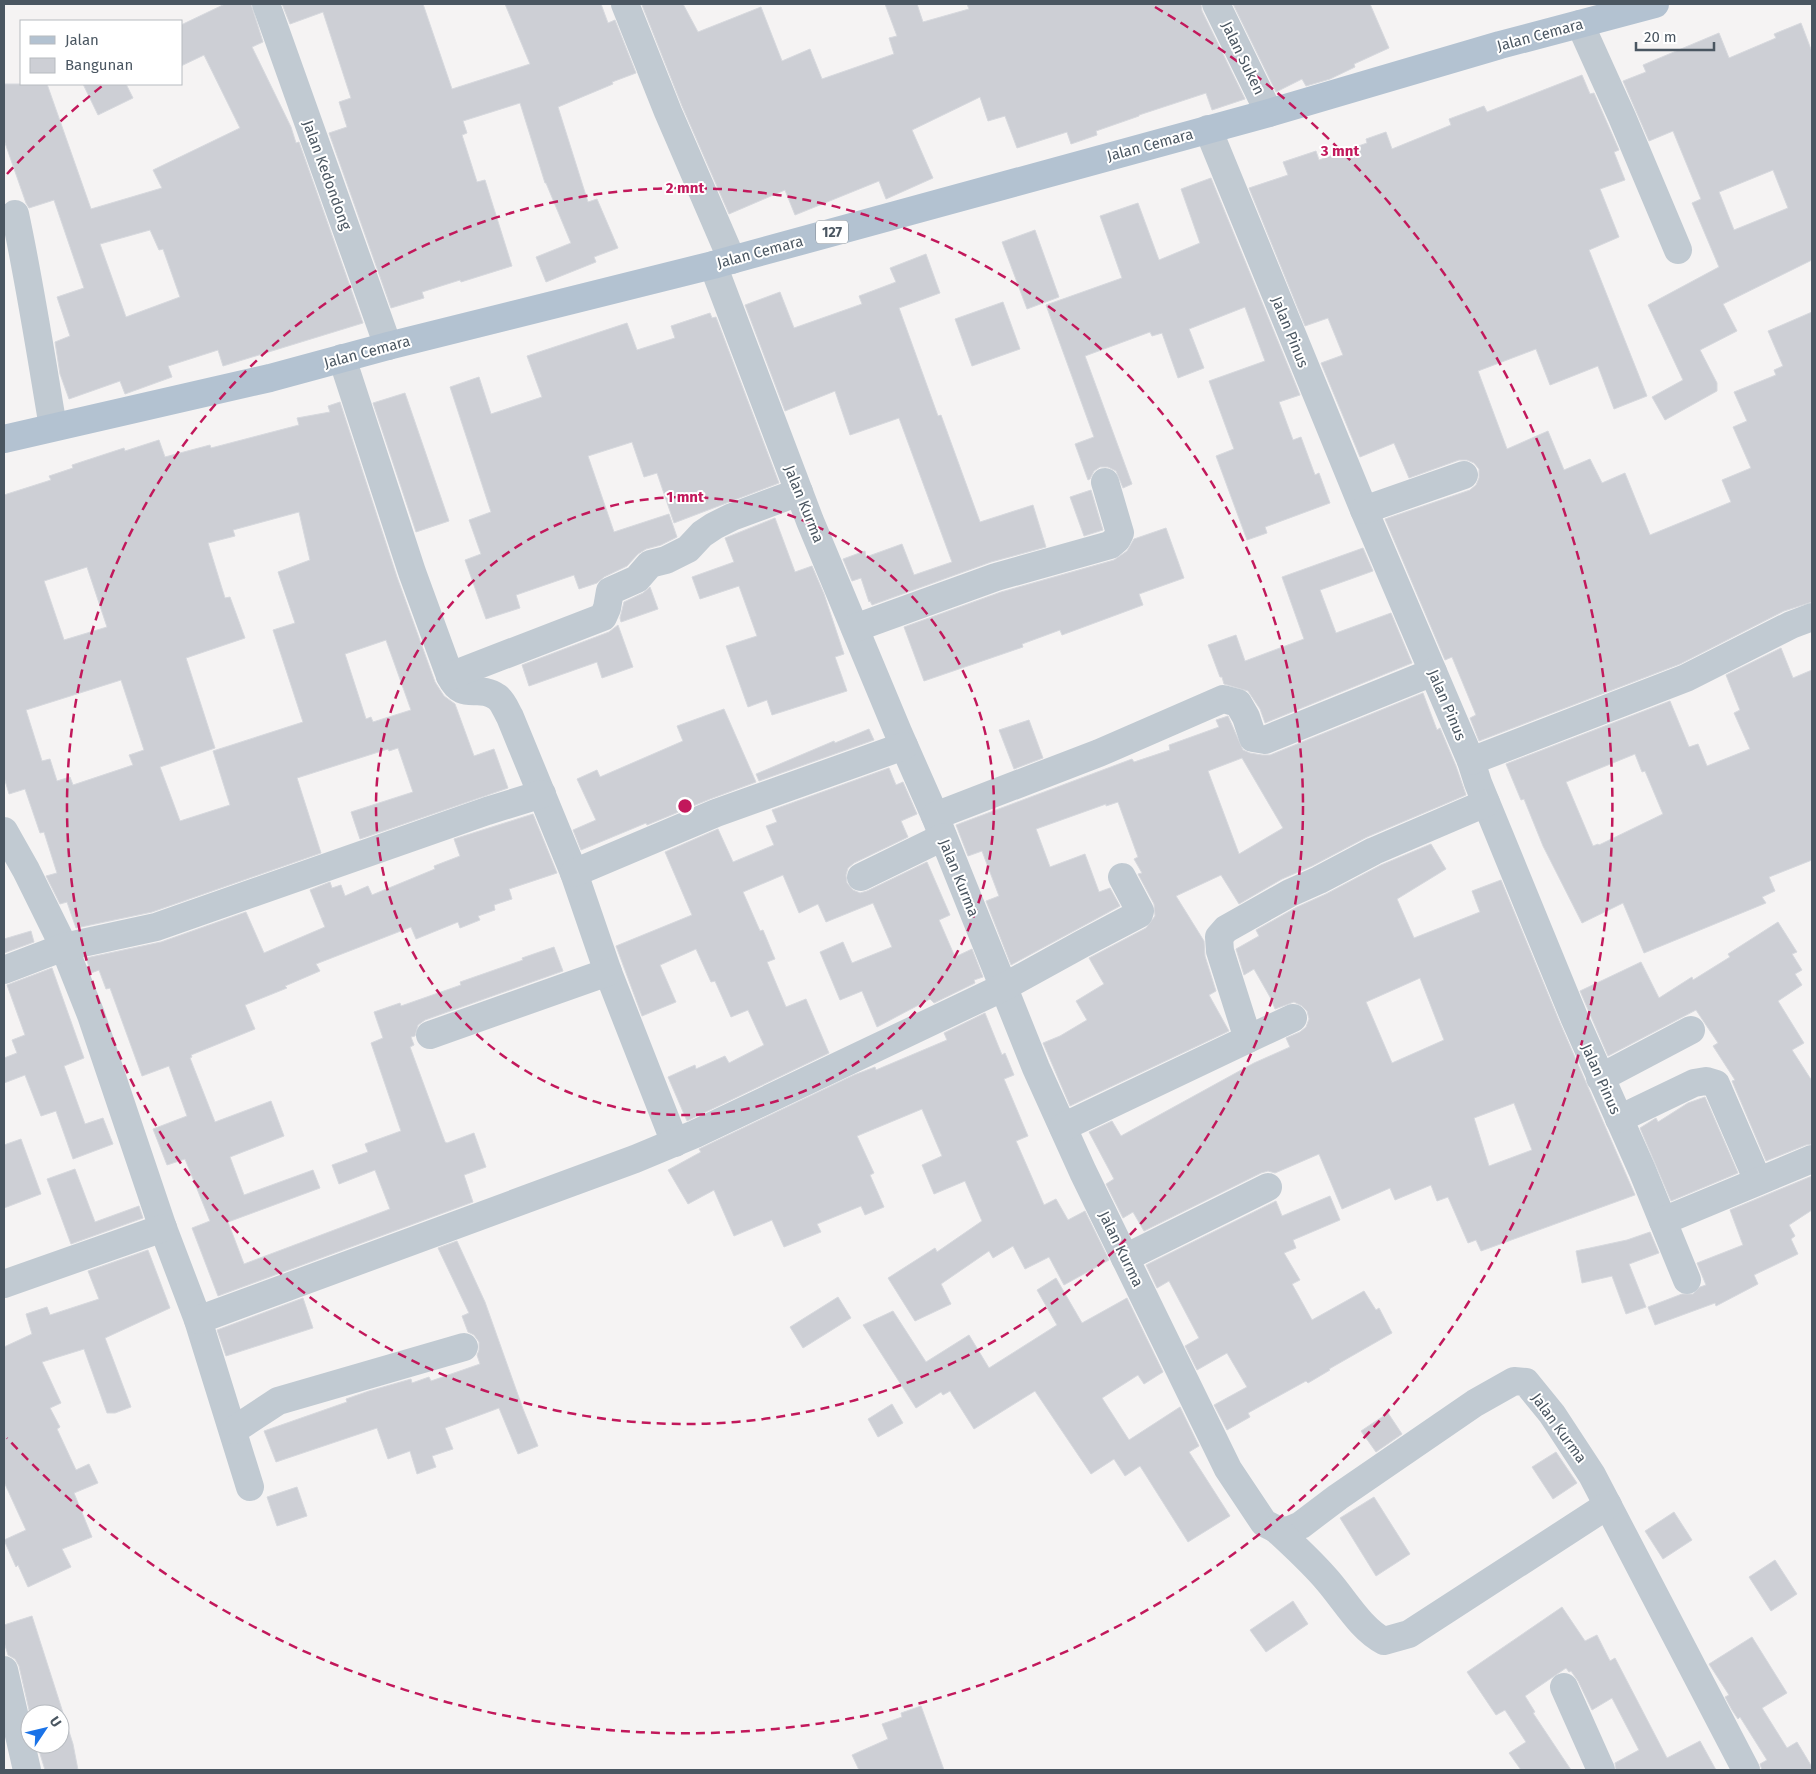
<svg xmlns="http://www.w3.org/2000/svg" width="1816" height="1774" font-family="'Fira Sans',sans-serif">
  <rect width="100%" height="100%" fill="#f5f3f3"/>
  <g fill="#cdcfd5" stroke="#d7d9de" fill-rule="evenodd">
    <path d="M225,4H251L263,42L252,47L291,127L296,143L299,142L363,323L223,366L218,350L168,366L172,377L125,394L120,381L69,399L60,374L55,342L70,336L57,297L84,288L54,200L29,208L26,203L4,140V84H47L91,209L162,188L153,170L240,128L204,55L181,66V25ZM150,230L159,250L163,249L180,297L126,317L100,244Z"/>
    <path d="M282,4H423L452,89L530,64L505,4H601L608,23L615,20L636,73L612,82L613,84L558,107L588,202L597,199L618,248L594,257L596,262L546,282L536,257L571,243L546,183H545L520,103L463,121L467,133L462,135L477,182L485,180L512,266L461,282L460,280L422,292L424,298L391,308L329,133L347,127L339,102L351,98L323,12L290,24Z"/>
    <path d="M646,4H683L698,32L761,7L782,61L810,49L822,79L894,54L889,38L897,36L885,4H917L923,22L969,9L967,4H1201L1202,11L1245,99L1212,110L1206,93L1139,115V116L1096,131L1097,135L1071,144L1067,132L1017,148L1005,116L988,121L980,97L912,130L933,178L886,199L879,181L795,215L785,190L729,214L682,106L642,5Z"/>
    <path d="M1233,4H1370L1389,48L1354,64L1355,67L1330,79L1306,86L1302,79L1276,92Z"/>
    <path d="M1801,23L1812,52V260L1723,304L1737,331L1700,350L1717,383V391L1665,420L1652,397L1683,380L1648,305L1719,267L1692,203L1701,199L1673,131L1649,141L1623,81L1646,72L1643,65L1719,33L1729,58L1776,38L1774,34ZM1773,170L1788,208L1734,230L1719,192Z"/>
    <path d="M1582,75L1590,94L1594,93L1619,150L1614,152L1625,180L1600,189L1619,237L1589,250L1647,396L1614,409L1598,366L1550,385L1536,349L1478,371L1507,449L1548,431L1564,470L1590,459L1602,483L1625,473L1650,535L1731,502L1722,480L1751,468L1733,427L1747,421L1734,392L1776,375L1774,370L1783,366L1768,331L1812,312V602L1784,611L1680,664L1479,741L1470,718L1476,715L1452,657L1445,660L1385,519L1470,490L1476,485L1479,478V469L1474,463L1467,460H1459L1409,478L1394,443L1360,457L1321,363L1343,355L1328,318L1305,326L1249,188L1288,175L1283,162L1316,151L1319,160L1367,143L1366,139L1386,132L1392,149L1451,125L1449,119L1484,106L1487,112Z"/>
    <path d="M83,84H126L133,98L98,115Z"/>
    <path d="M1211,178L1300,395L1279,402L1293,440L1301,437L1315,475L1319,473L1330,503L1265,527L1267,533L1247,540L1216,456L1234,449L1209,381L1265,361L1245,307L1189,329L1204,368L1178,378L1162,333L1152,336L1150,332L1085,356L1132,484L1123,488L1116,471L1108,467H1100L1094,471L1090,479L1088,480L1075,444L1094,437L1046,305L1122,278L1100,216L1138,203L1159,260L1200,243L1181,189Z"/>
    <path d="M1035,230L1059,297L1027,309L1002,242Z"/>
    <path d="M926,254L940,293L899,308L938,416L941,415L980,522L1033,505L1046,547L991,562L872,605L870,601L869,602L861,578L852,581L843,559L865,551L866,557L902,544L914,575L952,562L899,418L850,435L835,391L785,411L745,305L780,292L794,328L862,304L859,296L896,282L890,268Z"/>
    <path d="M1003,302L1020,349L972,366L955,319Z"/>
    <path d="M710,313L712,318L716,317L779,483L674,523L657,473L644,477L632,442L588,456L614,532L669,514L677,537L661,545L646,549L638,554L627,566L604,577L597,583L579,589L574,575L516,595L520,608L486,619L465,560L481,554L469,520L491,512L450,387L479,377L491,414L542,397L527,356L627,323L637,350L675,338L671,326Z"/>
    <path d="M405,393L449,521L416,532L373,403Z"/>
    <path d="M340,402L397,577L435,682L444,696L455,704L474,756L494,749L508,788L360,839L351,812L413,792L398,748L389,751L388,749L297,778L321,853L152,912L76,928L67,902L60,904L46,876L57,873L44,832L40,833L25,789L9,794L4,777V495L51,480L49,476L73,468L72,465L124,448L125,451L159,440L165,457L210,445L211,448L299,425L297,418L330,412L328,406ZM299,512L310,560L278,572L295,623L273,630L303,722L213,751L230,805L180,821L160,767L215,748L186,658L245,638L230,597L225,598L208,543L235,536L233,530ZM87,567L107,627L64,640L44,581ZM386,640L411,710L373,722L371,717L366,719L345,654ZM121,680L144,750L129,755L133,765L73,785L70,777L57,781L50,759L42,761L26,710Z"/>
    <path d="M1091,490L1103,530L1084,536L1070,497Z"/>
    <path d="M775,518L795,572L812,566L824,594L844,654L835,657L847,691L772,715L767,700L748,707L726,646L757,636L739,586L700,599L692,577L734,562L725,538Z"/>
    <path d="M1166,528L1184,578L1139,594L1143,605L1062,635L1060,630L1022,644L1023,647L924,681L904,627L1001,592L1114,560L1127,551L1134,539Z"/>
    <path d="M1363,548L1373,571L1320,590L1336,633L1391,613L1412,663L1265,723L1260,709L1248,691L1224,684L1222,677H1220L1208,645L1236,635L1245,661L1304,639L1282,577Z"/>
    <path d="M650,587L658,609L621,622L620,618L624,602L643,593Z"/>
    <path d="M618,625L633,667L602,678L597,662L529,686L522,665L609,632Z"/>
    <path d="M1781,648L1793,678L1812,670V860L1769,877L1775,891L1762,897L1766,903L1644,953L1623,903L1582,923L1543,846L1524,799L1521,800L1506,764L1670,701L1689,747L1698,744L1707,766L1750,749L1734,713L1740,710L1726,675ZM1635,754L1642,772L1645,771L1663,814L1599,845L1598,844L1593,846L1566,782Z"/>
    <path d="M1423,693L1437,730L1440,728L1456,766L1466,795L1367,837L1312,866L1282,879L1239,904L1221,875L1176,896L1204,941L1205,956L1216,991L1209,995L1229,1031L1070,1106L1043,1043L1060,1036L1087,1020L1076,1001L1104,984L1089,958L1146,928L1155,916L1154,904L1138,874L1142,873L1134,859L1138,857L1118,802L1106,806V804L1036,829L1050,867L1085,854L1099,892L1110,888L1120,906L1011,965L986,901L999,896L982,851L968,856L956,825L1132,759L1134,762L1170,750L1169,745L1219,727L1216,720L1228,716L1243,750L1250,753L1262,755H1270ZM1242,758L1283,828L1239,854L1208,771Z"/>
    <path d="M724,709L756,782L710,799L647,825L646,823L581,850L573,830L596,820L577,779L597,770L600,777L683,741L677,726Z"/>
    <path d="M1029,720L1043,758L1014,769L999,730Z"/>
    <path d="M869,729L874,740L759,781L756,774L834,741L835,743Z"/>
    <path d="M889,768L896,785L903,782L917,814L901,821L908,837L854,863L848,868L846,875L847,883L853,890L860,893L867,891L927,862L950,915L939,920L955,957L972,949L983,977L974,980L975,983L934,1003L930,999L877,1027L862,991L840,1000L820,952L843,942L852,963L892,947L873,903L826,922L818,904L799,913L783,875L743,892L760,931L763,930L775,959L767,962L786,1007L806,999L829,1053L687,1121L668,1077L695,1065L696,1069L725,1056L729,1063L764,1045L748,1010L731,1017L715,981L711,982L696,949L660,965L676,1002L642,1016L616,946L692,915L665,852L718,829L733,862L774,845L766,826L777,822L772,810Z"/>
    <path d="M533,814L557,873L509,889L512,899L494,905L495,910L478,916L480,920L460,928L458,922L416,939L411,927L316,964L320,971L285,986L287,988L245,1005L255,1029L191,1055L192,1057L190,1058L215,1122L271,1101L284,1136L230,1157L244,1195L313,1170L320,1188L228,1222L244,1264L390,1209L375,1170L339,1184L332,1165L368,1152L365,1144L401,1131L371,1043L383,1038L374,1012L400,1003L401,1006L461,985L460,982L523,960L522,958L554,947L563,971L425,1020L418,1025L415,1036L411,1037L414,1045L410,1047L445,1142L447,1143L474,1133L486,1167L464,1175L473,1202L218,1296L192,1228L210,1221L185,1159L167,1165L153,1129L187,1116L169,1066L142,1076L110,988L106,989L99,970L91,973L86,958L161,942L246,912L264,953L325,927L310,890L330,882L332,888L341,885L345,896L368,886L372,895L435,869L434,866L460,856L454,839Z"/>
    <path d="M1431,844L1446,869L1397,899L1414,938L1480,912L1472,891L1501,880L1560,1023L1635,1195L1481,1251L1476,1240L1468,1243L1448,1197L1437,1201L1431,1185L1395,1200L1390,1188L1342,1209L1319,1154L1275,1173L1268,1171L1261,1173L1144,1231L1133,1212L1123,1218L1106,1184L1114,1179L1089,1132L1112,1121L1121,1136L1254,1063L1290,1047L1286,1038L1300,1032L1306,1027L1309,1019L1307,1011L1302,1006L1294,1002L1275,1009L1270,997L1254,969L1244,975L1236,949L1259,936L1256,930L1297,907L1326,894L1381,865ZM1420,978L1444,1040L1392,1063L1366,1002ZM1514,1103L1532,1150L1489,1166L1474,1118Z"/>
    <path d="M1778,922L1797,952L1792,954L1802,970L1795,974L1802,985L1778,1001L1804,1043L1792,1050L1812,1081V1144L1806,1145L1766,1161L1732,1081L1735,1080L1713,1046L1718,1043L1696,1010L1608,1056L1580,991L1641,962L1659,998L1692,977L1693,980L1730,957L1728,954Z"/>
    <path d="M31,931L34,942L4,953V939Z"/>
    <path d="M52,968L84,1058L64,1066L85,1124L103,1118L113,1144L73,1159L56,1111L41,1116L25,1075L4,1083V1058L17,1053L12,1040L25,1035L7,985Z"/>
    <path d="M985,1013L1002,1055L1005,1053L1014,1075L1004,1079L1028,1136L1016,1141L1044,1205L1056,1199L1068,1220L1085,1211L1109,1260L1064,1285L1049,1257L1025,1269L1013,1246L993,1258L989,1251L941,1284L951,1304L915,1321L888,1278L935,1248L937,1252L982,1221L965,1181L934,1194L922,1165L942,1156L922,1109L857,1136L874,1173L870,1175L884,1207L865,1215L861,1206L817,1224L821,1232L784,1247L772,1220L734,1236L714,1190L688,1204L668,1170L701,1152L699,1149L854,1075L875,1067L876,1070L947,1040L944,1033Z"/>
    <path d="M1705,1097L1738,1173L1671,1201L1640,1128L1656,1118L1658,1122L1688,1103Z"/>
    <path d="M21,1139L41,1194L4,1208V1145Z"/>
    <path d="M75,1169L95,1222L139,1206L143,1218L71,1244L47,1179Z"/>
    <path d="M1812,1176V1210L1789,1225L1795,1236L1791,1239L1798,1254L1754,1275L1758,1284L1716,1306L1715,1303L1655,1325L1648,1307L1682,1294H1693L1700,1287L1706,1285L1697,1263L1743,1245L1730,1210Z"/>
    <path d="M1330,1196L1340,1220L1293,1240L1296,1248L1284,1253L1300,1280L1292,1284L1312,1320L1364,1291L1376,1310L1379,1308L1392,1333L1329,1369L1330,1370L1308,1383L1306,1381L1248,1413L1250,1417L1227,1430L1214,1405L1247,1387L1227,1353L1197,1370L1185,1346L1199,1338L1169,1281L1157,1288L1146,1265L1276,1201L1282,1216Z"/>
    <path d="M1650,1232L1659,1253L1629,1264L1646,1307L1626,1314L1612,1276L1582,1283L1576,1251L1627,1240Z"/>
    <path d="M457,1241L485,1302L523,1409L538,1446L518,1454L499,1408L445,1428L453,1449L432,1456L436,1467L417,1474L410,1451L388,1459L377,1428L276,1462L264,1431L347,1402L346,1399L369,1391L411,1379L412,1383L429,1377L431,1381L480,1364L477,1355L479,1350V1342L474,1335L468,1332L462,1316L469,1313L438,1248Z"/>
    <path d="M148,1250L170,1308L105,1338L131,1407L115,1413H107L84,1349L42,1362L61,1403L50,1408L60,1427L57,1429L76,1470L89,1464L98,1483L74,1493L92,1537L62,1549L71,1567L28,1587L18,1565L16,1567L4,1540L26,1530L4,1482V1347L32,1334L26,1314L47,1307L50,1315L99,1299L88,1271Z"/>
    <path d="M1056,1278L1082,1323L1127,1298L1163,1372L1144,1384L1138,1375L1102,1398L1129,1440L1180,1407L1199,1446L1189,1452L1230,1516L1188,1542L1140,1466L1125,1476L1114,1459L1091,1474L1035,1391L974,1429L950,1391L943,1395L941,1392L916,1408L863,1325L893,1311L926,1362L969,1335L989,1368L1057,1325L1037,1290Z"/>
    <path d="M838,1297L851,1318L803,1348L790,1327Z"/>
    <path d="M303,1298L313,1328L226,1356L217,1330Z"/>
    <path d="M892,1404L903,1423L878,1437L868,1419Z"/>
    <path d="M1388,1413L1402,1434L1376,1452L1361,1431Z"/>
    <path d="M1556,1452L1577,1483L1553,1499L1532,1467Z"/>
    <path d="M297,1487L307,1516L277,1526L267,1497Z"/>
    <path d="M1374,1497L1410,1554L1376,1576L1340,1518Z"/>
    <path d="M1674,1512L1692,1540L1663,1559L1645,1531Z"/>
    <path d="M1775,1560L1797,1594L1771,1611L1749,1577Z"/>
    <path d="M1293,1601L1308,1624L1266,1652L1250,1630Z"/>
    <path d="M1562,1607L1585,1641L1597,1635L1610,1661L1615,1658L1667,1758L1700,1741L1716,1770H1616L1615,1763L1639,1750L1612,1698L1592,1710L1578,1681L1571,1671L1569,1672L1566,1668L1525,1696L1535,1712L1533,1713L1571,1770H1521L1509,1753L1526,1742L1505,1710L1496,1715L1467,1672Z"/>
    <path d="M32,1616L73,1744L78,1770H45L37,1744H60V1714H30L19,1666L15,1659L8,1655L4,1642V1625Z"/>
    <path d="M1752,1637L1787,1693L1762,1708L1787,1748L1797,1742L1812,1767V1770H1762L1760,1764L1767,1760L1740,1717L1738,1719L1732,1710L1725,1697L1729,1695L1709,1664Z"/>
    <path d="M921,1706L944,1770H859L852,1755L888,1739L882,1724L902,1717L901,1713Z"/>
  </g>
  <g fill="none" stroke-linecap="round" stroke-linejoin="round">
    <g stroke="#c1cad2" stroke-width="28">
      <path d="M266,4L388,346"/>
      <path d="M625,4L668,112L732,260"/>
      <path d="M1216,4L1269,113"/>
      <path d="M1580,24L1622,117L1678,250"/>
      <path d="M1208,129L1364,510L1471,761L1478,783L1574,1017L1642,1170L1687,1280"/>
      <path d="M15,214C30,284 41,356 53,427"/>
      <path d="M713,265L810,521L898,732L935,816L1036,1068L1083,1172L1228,1469L1264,1523L1276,1529L1287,1531L1301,1525L1338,1497L1475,1403L1514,1381L1526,1382L1552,1414L1592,1475L1746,1770"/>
      <path d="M342,358L412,572L450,676C463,703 478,683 497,697C503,701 506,710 510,717L574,873L608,972L675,1143"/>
      <path d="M1364,510L1464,475"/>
      <path d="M855,628L996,577L1110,545L1117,539L1120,533L1105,482"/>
      <path d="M450,676L603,617L607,608L610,591L637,579L650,564L666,560L688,549L702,534L714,526L732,517L799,492"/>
      <path d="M1471,761L1686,678L1791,625L1812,617"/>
      <path d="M935,816L1099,753L1223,699L1238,703L1246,717L1253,738L1265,740L1433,672"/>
      <path d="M4,831L26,870L64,947L91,1015L163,1228L198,1320L250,1487"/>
      <path d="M574,873L716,813L904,746"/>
      <path d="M861,877L943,837"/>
      <path d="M4,970L64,947L156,927L487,811L542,794"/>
      <path d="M430,1035L608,972"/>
      <path d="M1248,1039L1293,1018"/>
      <path d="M1600,1078L1691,1030"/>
      <path d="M1619,1119L1694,1083L1706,1081L1716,1084L1758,1181"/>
      <path d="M1063,1127L1248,1039L1220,951L1219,937L1226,929L1290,893L1319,880L1374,851L1486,803"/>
      <path d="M1663,1221L1812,1159"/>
      <path d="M1125,1258L1268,1187"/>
      <path d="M4,1284L163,1228"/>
      <path d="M198,1320L635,1159L695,1134L1004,987L1082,944L1139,914L1140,911L1122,877"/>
      <path d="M234,1430L278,1401L464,1347"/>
      <path d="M1276,1529C1294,1546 1312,1562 1328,1581C1346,1602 1361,1629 1384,1641L1409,1634L1608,1505"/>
      <path d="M4,1670L27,1770"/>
      <path d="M1564,1687L1601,1770"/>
    </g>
    <path stroke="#b3c2d1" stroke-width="28" d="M4,439L270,378L388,346L713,265L1269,113L1500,45L1655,4"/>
  </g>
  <g fill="none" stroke="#c2185b" stroke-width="2.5" stroke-dasharray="9 6">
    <circle cx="685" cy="806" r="309"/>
    <circle cx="685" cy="806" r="618"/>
    <path d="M7 174A927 927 0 0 1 102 86M1155 7A927 927 0 1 1 7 1438"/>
  </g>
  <g text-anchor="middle" stroke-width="4" stroke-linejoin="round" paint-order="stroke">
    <rect fill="#fff" stroke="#808990" stroke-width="1" x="816" y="220.5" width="32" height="23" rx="4"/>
    <g font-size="14" font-weight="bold" fill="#4a5661">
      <text x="832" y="237">127</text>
    </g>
    <g font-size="15" fill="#4a5661" stroke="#fff">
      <text transform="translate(1540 35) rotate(-15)" y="5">Jalan Cemara</text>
      <text transform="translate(1243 58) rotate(64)" y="5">Jalan Suken</text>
      <text transform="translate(1150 145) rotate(-15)" y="5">Jalan Cemara</text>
      <text transform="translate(327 175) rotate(70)" y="5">Jalan Kedondong</text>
      <text transform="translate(760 252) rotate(-15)" y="5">Jalan Cemara</text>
      <text transform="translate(1290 332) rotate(68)" y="5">Jalan Pinus</text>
      <text transform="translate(367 352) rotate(-15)" y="5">Jalan Cemara</text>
      <text transform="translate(804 504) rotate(68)" y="5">Jalan Kurma</text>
      <text transform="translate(1447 705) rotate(67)" y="5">Jalan Pinus</text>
      <text transform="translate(959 878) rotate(68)" y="5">Jalan Kurma</text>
      <text transform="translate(1601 1079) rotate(66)" y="5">Jalan Pinus</text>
      <text transform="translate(1121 1249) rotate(64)" y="5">Jalan Kurma</text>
      <text transform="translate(1559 1428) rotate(54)" y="5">Jalan Kurma</text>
    </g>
  </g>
  <circle cx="685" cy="806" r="8" fill="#c2185b" stroke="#fff" stroke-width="2.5"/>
  <g font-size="15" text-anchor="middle" font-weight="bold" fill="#c2185b" stroke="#fff" stroke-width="4" stroke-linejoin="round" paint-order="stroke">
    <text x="1340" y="156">3 mnt</text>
    <text x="685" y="193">2 mnt</text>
    <text x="685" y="502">1 mnt</text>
  </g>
  <rect width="1816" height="1774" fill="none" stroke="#4a5661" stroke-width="10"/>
  <rect x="20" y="20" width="162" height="65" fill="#ffffff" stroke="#b7bbc0"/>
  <rect x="30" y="36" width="25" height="8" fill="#b3c2d1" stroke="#b7bbc0"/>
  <text x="65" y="45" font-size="15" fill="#4a5661">Jalan</text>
  <rect x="30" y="58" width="25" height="15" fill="#cdcfd5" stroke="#b7bbc0"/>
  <text x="65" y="70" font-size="15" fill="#4a5661">Bangunan</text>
  <g transform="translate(45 1729) rotate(55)"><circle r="24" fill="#ffffff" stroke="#b7bbc0"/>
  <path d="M0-4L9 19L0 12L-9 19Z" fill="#1a73e8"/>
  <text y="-8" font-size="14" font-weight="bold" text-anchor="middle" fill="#4a5661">U</text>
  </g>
  <path d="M1636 42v8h78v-8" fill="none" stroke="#4a5661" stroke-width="2.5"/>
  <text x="1644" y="42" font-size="15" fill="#4a5661" stroke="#ffffff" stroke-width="4" paint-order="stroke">20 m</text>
</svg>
